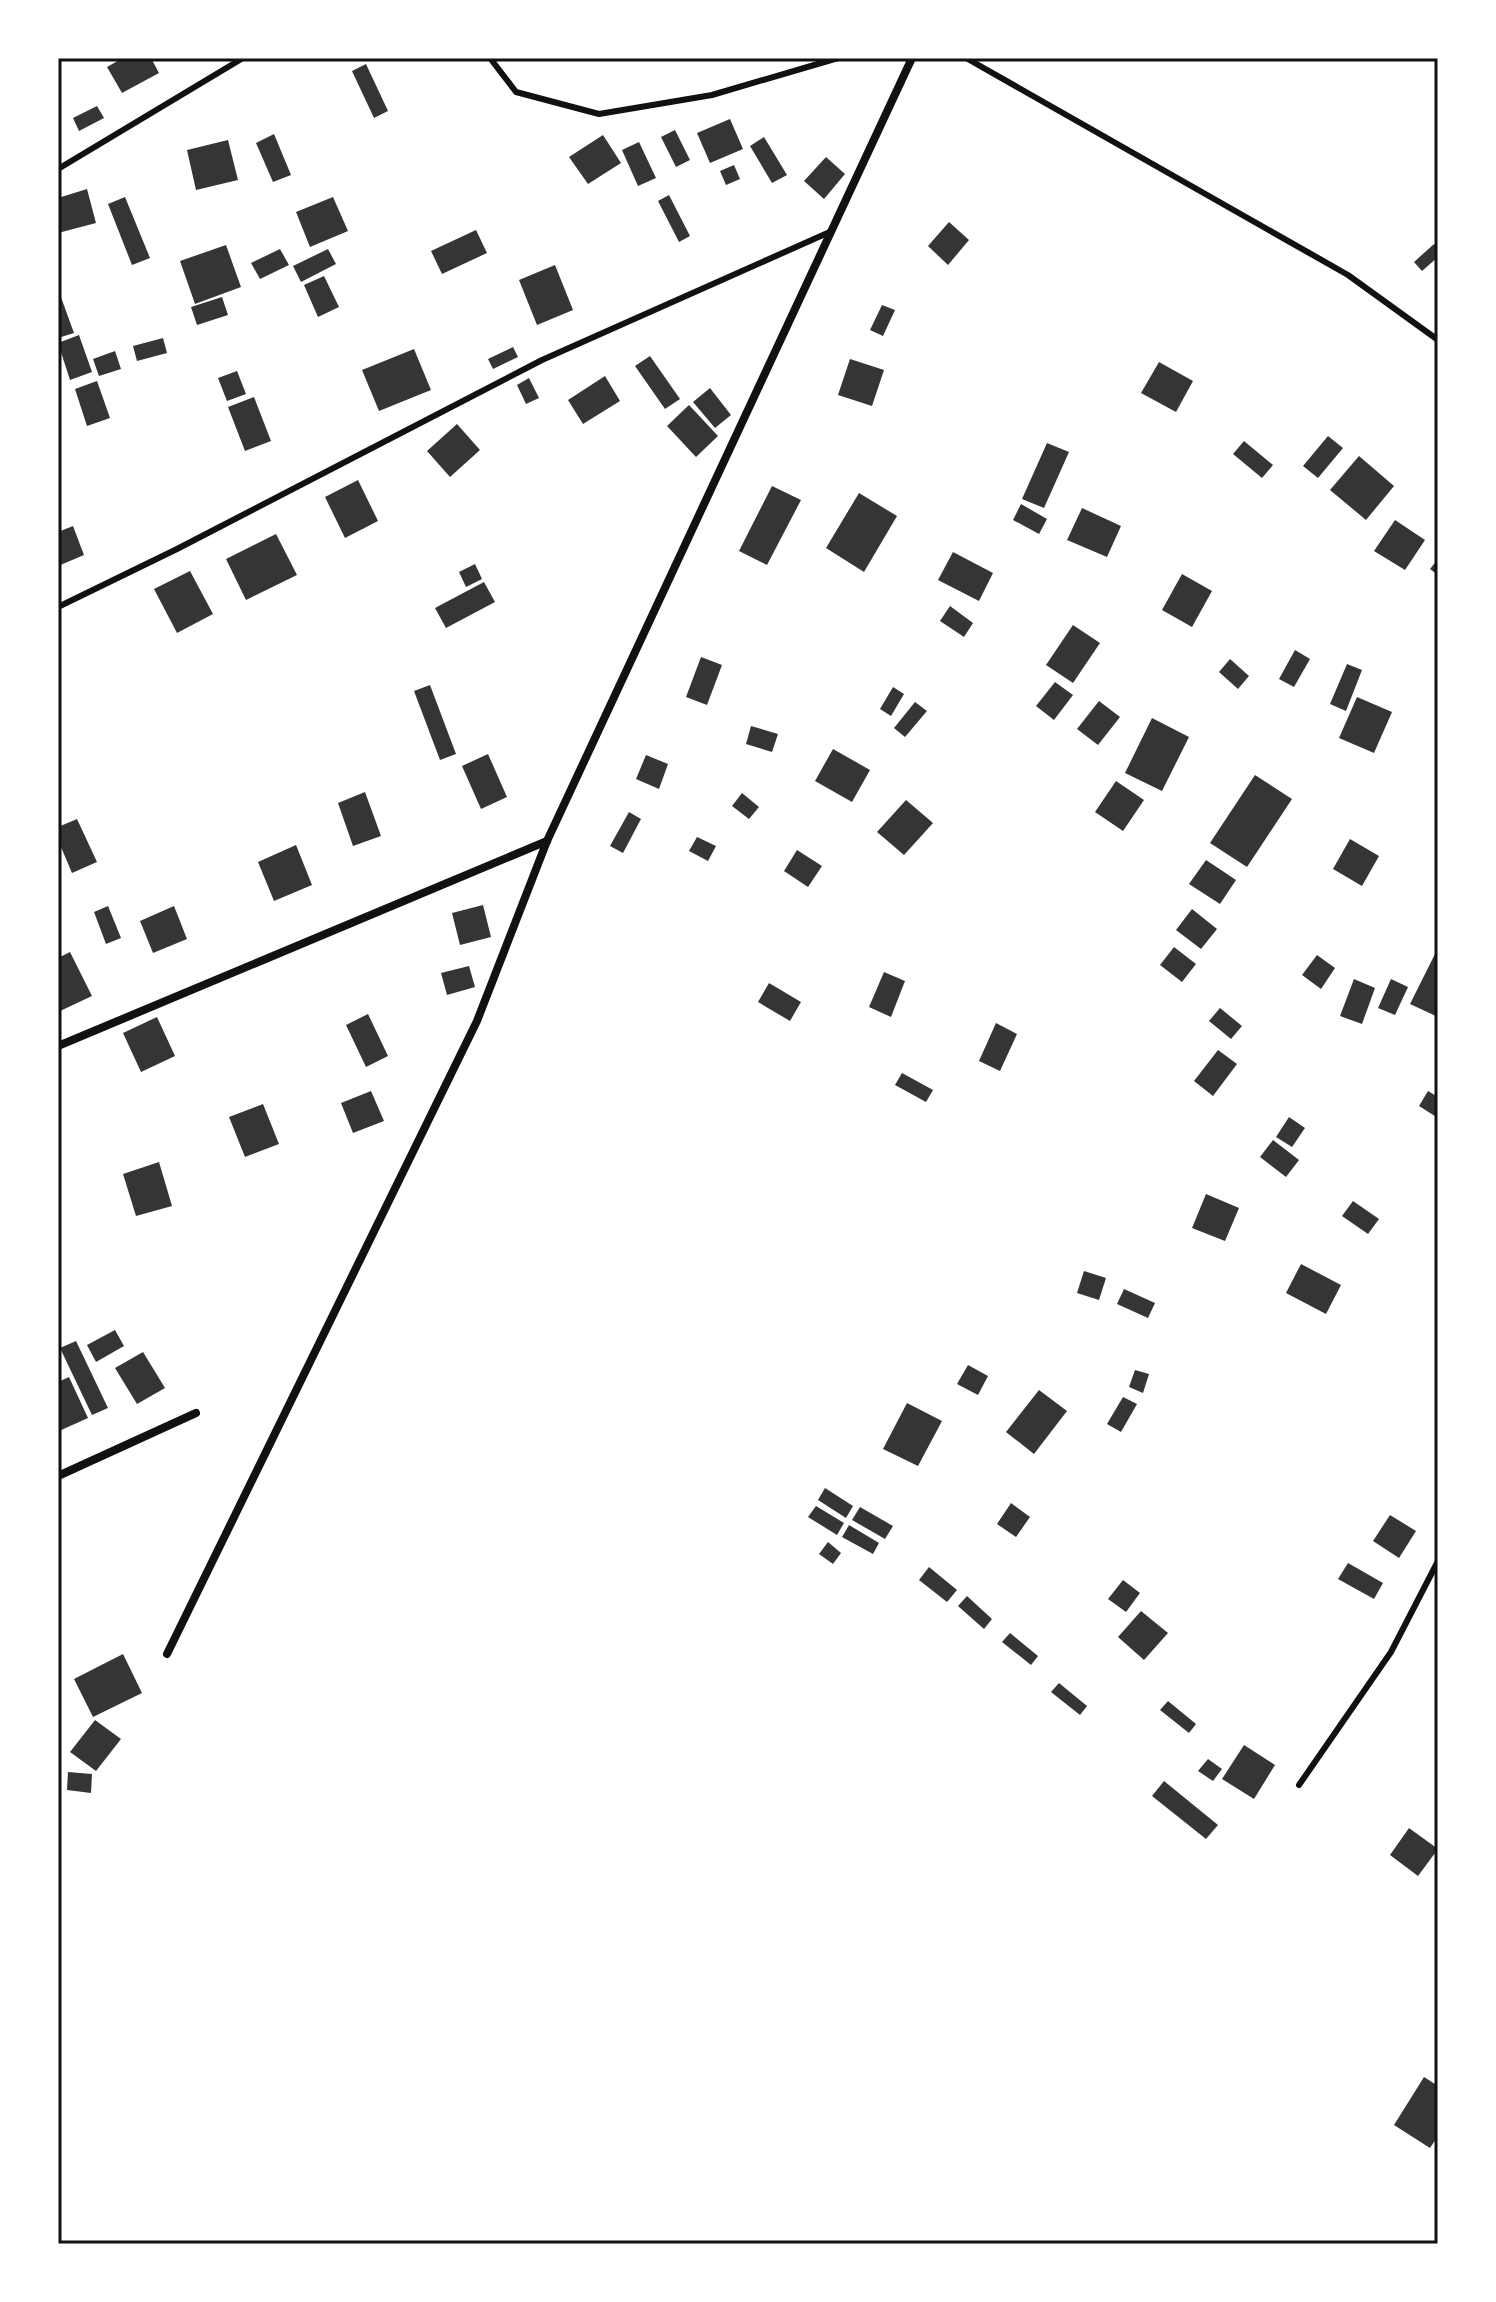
<svg xmlns="http://www.w3.org/2000/svg" width="1496" height="2302" font-family="Mulish,sans-serif">
  <rect width="100%" height="100%" fill="#fff"/>
  <g fill="#353535">
    <path d="M123,58H151L159,73L122,93L107,67Z"/>
    <path d="M366,64L388,111L374,118L352,71Z"/>
    <path d="M97,106L104,118L79,131L73,118Z"/>
    <path d="M730,119L743,149L710,163L697,133Z"/>
    <path d="M675,130L690,160L676,167L661,137Z"/>
    <path d="M274,134L291,175L273,182L256,143Z"/>
    <path d="M603,135L621,163L588,184L569,157Z"/>
    <path d="M764,137L787,175L772,183L750,146Z"/>
    <path d="M228,140L238,180L196,190L187,150Z"/>
    <path d="M639,142L656,178L638,186L622,150Z"/>
    <path d="M826,157L845,174L824,199L804,181Z"/>
    <path d="M734,165L740,179L726,185L720,171Z"/>
    <path d="M87,189L96,223L58,233V198Z"/>
    <path d="M669,195L690,236L679,242L658,201Z"/>
    <path d="M125,197L150,258L132,265L108,204Z"/>
    <path d="M333,197L348,231L310,247L296,212Z"/>
    <path d="M949,222L969,240L948,265L928,246Z"/>
    <path d="M476,230L487,253L442,274L431,251Z"/>
    <path d="M1434,244L1438,249V257L1422,271L1414,262Z"/>
    <path d="M226,245L241,287L195,304L180,261Z"/>
    <path d="M280,249L289,265L260,279L251,263Z"/>
    <path d="M328,249L336,264L301,282L293,266Z"/>
    <path d="M555,265L573,310L537,325L519,280Z"/>
    <path d="M324,276L339,307L318,317L304,285Z"/>
    <path d="M58,289L74,333L58,338Z"/>
    <path d="M222,297L228,315L197,325L191,307Z"/>
    <path d="M882,305L895,310L883,336L870,330Z"/>
    <path d="M79,335L92,372L70,380L58,343Z"/>
    <path d="M163,338L167,353L137,361L133,346Z"/>
    <path d="M513,347L518,357L493,369L488,359Z"/>
    <path d="M414,349L431,390L379,411L362,370Z"/>
    <path d="M115,351L121,369L99,376L93,359Z"/>
    <path d="M650,356L680,399L665,409L635,366Z"/>
    <path d="M850,359L884,370L872,406L838,395Z"/>
    <path d="M1159,362L1193,381L1176,412L1141,393Z"/>
    <path d="M237,371L246,394L227,401L218,378Z"/>
    <path d="M605,376L620,401L583,424L568,400Z"/>
    <path d="M529,378L539,398L526,404L517,385Z"/>
    <path d="M97,381L110,418L87,426L75,389Z"/>
    <path d="M710,388L731,415L715,428L693,402Z"/>
    <path d="M254,397L271,441L245,451L228,407Z"/>
    <path d="M689,405L718,436L696,457L667,426Z"/>
    <path d="M457,424L480,450L450,477L427,451Z"/>
    <path d="M1328,436L1343,448L1318,478L1303,466Z"/>
    <path d="M1244,441L1273,465L1262,478L1233,454Z"/>
    <path d="M1047,443L1069,452L1044,508L1022,499Z"/>
    <path d="M1359,456L1394,486L1366,520L1330,490Z"/>
    <path d="M358,480L378,521L345,538L325,497Z"/>
    <path d="M772,486L801,500L767,565L739,551Z"/>
    <path d="M859,493L897,516L864,572L826,548Z"/>
    <path d="M1021,504L1047,519L1039,534L1013,520Z"/>
    <path d="M1082,508L1121,526L1107,557L1067,540Z"/>
    <path d="M1395,520L1425,540L1405,570L1374,551Z"/>
    <path d="M73,526L84,555L58,566V532Z"/>
    <path d="M276,534L297,575L246,600L226,559Z"/>
    <path d="M953,552L993,573L979,601L938,580Z"/>
    <path d="M1438,559V575L1430,569Z"/>
    <path d="M475,564L482,579L466,587L459,572Z"/>
    <path d="M190,571L213,614L177,633L154,589Z"/>
    <path d="M1182,574L1212,591L1192,627L1162,610Z"/>
    <path d="M484,582L495,602L446,628L435,608Z"/>
    <path d="M950,606L973,623L964,637L940,621Z"/>
    <path d="M1073,625L1100,643L1073,683L1046,665Z"/>
    <path d="M1295,650L1310,659L1294,687L1279,679Z"/>
    <path d="M701,657L722,665L707,705L686,697Z"/>
    <path d="M1230,659L1249,676L1238,689L1219,672Z"/>
    <path d="M1347,664L1362,670L1346,711L1330,704Z"/>
    <path d="M1055,682L1073,695L1054,720L1036,706Z"/>
    <path d="M430,685L456,754L440,760L414,691Z"/>
    <path d="M893,687L904,694L891,716L880,709Z"/>
    <path d="M1357,697L1392,712L1374,753L1339,738Z"/>
    <path d="M1099,701L1120,717L1098,745L1077,729Z"/>
    <path d="M915,702L927,711L905,737L894,728Z"/>
    <path d="M1152,718L1189,737L1162,791L1125,773Z"/>
    <path d="M751,726L778,734L772,752L746,744Z"/>
    <path d="M833,749L870,770L852,802L815,781Z"/>
    <path d="M488,754L507,797L481,809L462,766Z"/>
    <path d="M646,755L668,764L659,789L636,779Z"/>
    <path d="M1255,775L1292,799L1247,867L1210,843Z"/>
    <path d="M1116,781L1144,800L1123,831L1095,812Z"/>
    <path d="M365,792L381,836L353,846L338,803Z"/>
    <path d="M742,793L759,807L749,819L732,806Z"/>
    <path d="M906,800L933,823L904,855L877,832Z"/>
    <path d="M629,812L641,819L623,853L610,846Z"/>
    <path d="M77,819L97,862L72,873L58,840V827Z"/>
    <path d="M697,837L716,846L708,861L689,851Z"/>
    <path d="M1350,839L1379,856L1362,886L1333,869Z"/>
    <path d="M296,845L312,885L274,901L258,862Z"/>
    <path d="M797,850L822,866L808,887L784,871Z"/>
    <path d="M1206,860L1236,880L1220,904L1189,884Z"/>
    <path d="M483,905L491,937L460,945L452,913Z"/>
    <path d="M108,906L121,938L106,944L94,912Z"/>
    <path d="M174,906L187,939L153,953L140,921Z"/>
    <path d="M1192,909L1217,929L1201,949L1176,930Z"/>
    <path d="M1174,947L1196,964L1182,982L1160,965Z"/>
    <path d="M70,952L92,996L58,1012V958Z"/>
    <path d="M1435,954L1438,956V1017L1410,1004Z"/>
    <path d="M1317,955L1335,968L1321,989L1302,975Z"/>
    <path d="M469,966L475,987L447,995L441,973Z"/>
    <path d="M884,972L905,981L891,1017L869,1007Z"/>
    <path d="M1354,979L1375,988L1362,1024L1340,1016Z"/>
    <path d="M1391,979L1408,987L1395,1015L1378,1008Z"/>
    <path d="M769,983L801,1002L790,1021L758,1002Z"/>
    <path d="M1220,1008L1242,1026L1231,1039L1209,1021Z"/>
    <path d="M368,1014L388,1056L366,1067L346,1025Z"/>
    <path d="M157,1017L175,1056L141,1072L123,1033Z"/>
    <path d="M996,1023L1017,1034L1000,1071L979,1061Z"/>
    <path d="M1218,1050L1237,1064L1213,1096L1194,1081Z"/>
    <path d="M902,1073L933,1090L926,1102L895,1085Z"/>
    <path d="M371,1091L384,1121L353,1133L341,1103Z"/>
    <path d="M1428,1091L1438,1097V1118L1419,1106Z"/>
    <path d="M263,1104L279,1144L245,1157L229,1117Z"/>
    <path d="M1289,1117L1305,1128L1292,1147L1276,1137Z"/>
    <path d="M1273,1140L1299,1160L1286,1177L1260,1157Z"/>
    <path d="M159,1162L172,1206L136,1216L123,1174Z"/>
    <path d="M1206,1194L1239,1208L1225,1241L1192,1228Z"/>
    <path d="M1353,1201L1379,1219L1368,1234L1342,1216Z"/>
    <path d="M1301,1264L1341,1285L1326,1314L1286,1293Z"/>
    <path d="M1084,1271L1106,1278L1099,1300L1077,1293Z"/>
    <path d="M1124,1289L1155,1303L1148,1318L1117,1304Z"/>
    <path d="M115,1330L124,1346L96,1362L87,1345Z"/>
    <path d="M76,1341L108,1408L92,1415L60,1348Z"/>
    <path d="M143,1352L165,1388L137,1404L115,1368Z"/>
    <path d="M968,1365L988,1376L978,1395L957,1384Z"/>
    <path d="M1135,1370L1149,1374L1143,1393L1129,1387Z"/>
    <path d="M69,1377L88,1418L59,1431L58,1382Z"/>
    <path d="M1039,1390L1067,1411L1034,1454L1006,1432Z"/>
    <path d="M1123,1397L1137,1404L1121,1432L1107,1424Z"/>
    <path d="M907,1403L942,1421L918,1466L883,1449Z"/>
    <path d="M825,1488L853,1506L846,1518L818,1500Z"/>
    <path d="M1011,1503L1030,1517L1016,1537L997,1524Z"/>
    <path d="M816,1506L844,1523L837,1535L808,1517Z"/>
    <path d="M860,1507L893,1526L885,1539L852,1520Z"/>
    <path d="M1390,1515L1416,1531L1399,1558L1373,1541Z"/>
    <path d="M849,1525L879,1543L873,1554L842,1537Z"/>
    <path d="M828,1542L841,1553L833,1564L819,1554Z"/>
    <path d="M1348,1563L1383,1583L1374,1599L1338,1579Z"/>
    <path d="M929,1567L957,1590L947,1602L919,1580Z"/>
    <path d="M1123,1580L1140,1593L1126,1612L1108,1599Z"/>
    <path d="M967,1596L992,1619L984,1629L958,1606Z"/>
    <path d="M1141,1611L1168,1633L1144,1660L1118,1637Z"/>
    <path d="M1010,1633L1038,1656L1031,1665L1002,1642Z"/>
    <path d="M123,1654L142,1693L93,1717L74,1679Z"/>
    <path d="M1059,1683L1087,1706L1080,1715L1051,1692Z"/>
    <path d="M1168,1701L1196,1724L1189,1733L1160,1710Z"/>
    <path d="M95,1720L121,1739L96,1771L70,1752Z"/>
    <path d="M1244,1745L1275,1765L1254,1799L1222,1779Z"/>
    <path d="M1208,1759L1222,1769L1213,1781L1198,1771Z"/>
    <path d="M68,1772L92,1774L91,1793L67,1790Z"/>
    <path d="M1164,1781L1218,1825L1206,1839L1152,1796Z"/>
    <path d="M1409,1828L1438,1849L1418,1876L1390,1855Z"/>
    <path d="M1424,2077L1438,2086V2136L1430,2148L1394,2125Z"/>
  </g>
  <g fill="none" stroke-linecap="round" stroke-linejoin="round">
    <g stroke="#111" stroke-width="6">
      <path d="M490,58L516,92L599,114L712,95L838,58"/>
      <path d="M966,58L1348,275L1438,340"/>
      <path d="M58,169L243,58"/>
      <path d="M58,607L177,549L542,360L832,231"/>
      <path d="M1299,1785L1391,1652L1438,1561"/>
    </g>
    <g stroke="#111" stroke-width="8">
      <path d="M58,1046L547,841"/>
      <path d="M58,1476L196,1413"/>
      <path d="M167,1654L477,1021L547,841L912,58"/>
    </g>
  </g>
  <rect width="1496" height="2302" fill="none" stroke="#ffffff" stroke-width="120"/>
  <rect x="60" y="60" width="1376" height="2182" fill="none" stroke="#111" stroke-width="3"/>
</svg>
